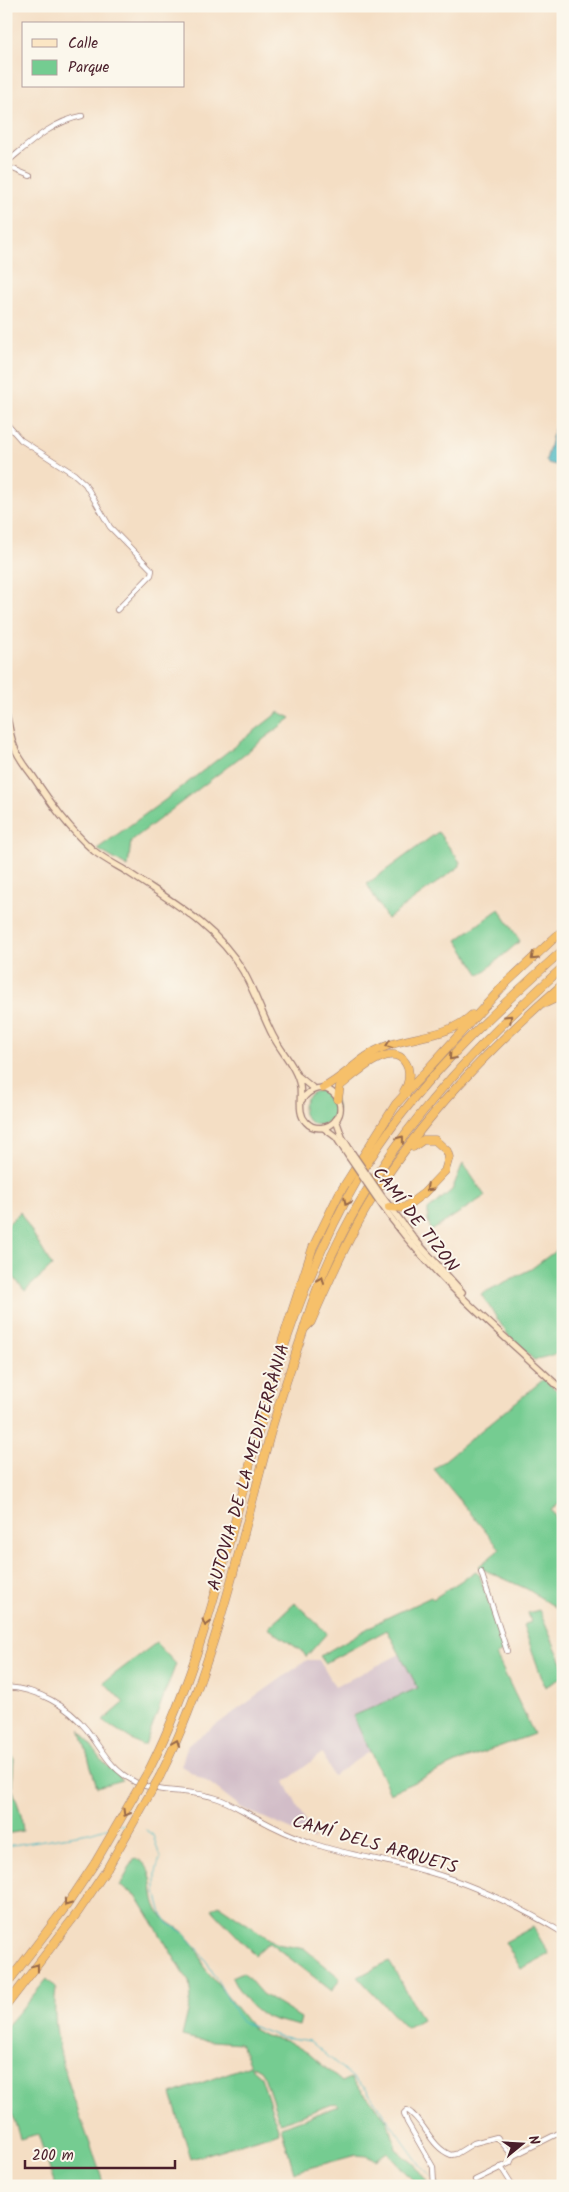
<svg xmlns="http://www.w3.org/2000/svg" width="569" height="2192" font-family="Kalam,sans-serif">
  <rect width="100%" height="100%" fill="#fbf7ec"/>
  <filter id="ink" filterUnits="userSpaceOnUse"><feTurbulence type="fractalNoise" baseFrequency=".02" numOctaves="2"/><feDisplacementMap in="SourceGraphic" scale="10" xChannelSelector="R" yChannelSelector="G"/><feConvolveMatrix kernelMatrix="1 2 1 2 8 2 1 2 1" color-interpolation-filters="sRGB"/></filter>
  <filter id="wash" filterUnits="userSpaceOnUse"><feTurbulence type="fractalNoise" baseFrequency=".0096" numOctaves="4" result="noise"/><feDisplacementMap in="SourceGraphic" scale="20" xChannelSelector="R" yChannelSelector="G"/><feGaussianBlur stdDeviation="1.12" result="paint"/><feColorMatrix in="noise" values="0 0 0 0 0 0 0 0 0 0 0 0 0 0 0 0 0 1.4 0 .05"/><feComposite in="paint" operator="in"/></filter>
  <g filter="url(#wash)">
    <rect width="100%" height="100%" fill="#f4dec4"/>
    <path fill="#d2bdc8" d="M400,1654L418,1688L353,1716L370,1751L333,1776L322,1753L285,1782L315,1840L242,1808L211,1784L181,1766L188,1745L307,1660H319L335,1687Z"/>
    <g fill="#74cc91" stroke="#5f765e">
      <path d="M279,712L291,718L131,841L128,867L97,849L165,800Z"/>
      <path d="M438,832L460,862V866L387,919L367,884Z"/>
      <path d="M499,909L520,941L480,975L457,940Z"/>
      <circle cx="320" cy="1108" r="17"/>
      <path d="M463,1163L485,1196L431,1231L428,1220V1210L452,1190Z"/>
      <path d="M20,1212L52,1266L25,1291L6,1268V1226Z"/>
      <path d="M558,1249L563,1268V1352L534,1360L510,1338L481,1294L531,1269Z"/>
      <path d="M544,1379L563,1396V1501L551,1510L563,1528V1612L527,1589L478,1567L500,1549L434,1469Z"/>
      <path d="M476,1571L479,1574L505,1651L496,1655L534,1734L465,1759L390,1793L353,1716L418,1688L387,1630L325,1663L320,1656L382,1620L431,1597L433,1599Z"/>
      <path d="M295,1603L327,1633L306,1657L303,1652L268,1628Z"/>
      <path d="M539,1610L563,1665V1677L545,1687L523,1625L531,1622L528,1613Z"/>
      <path d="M156,1643L176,1664L145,1745H141L103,1721L124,1703L104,1682Z"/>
      <path d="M80,1730L104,1763L123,1780L97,1787Z"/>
      <path d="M6,1750L14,1759L12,1787L21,1814L23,1831L6,1834Z"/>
      <path d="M135,1858C159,1867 147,1893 159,1912C164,1921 176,1926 183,1932C191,1938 202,1956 203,1966L253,2029L265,2036L286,2040L308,2053L342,2082L351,2078L386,2119L391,2130L396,2149L414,2164L430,2186H418L387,2152L376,2160L366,2156L356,2155L294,2172L281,2127L339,2106L336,2103L280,2123L264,2076L260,2070L251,2065L252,2069L261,2077L279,2132L191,2159L171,2094L250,2065L240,2043L199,2040L182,2036L191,1999L189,1982L136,1895L120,1886Z"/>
      <path d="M219,1905L277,1944L305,1949L340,1978L332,1991L269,1942L255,1955L215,1913L212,1909Z"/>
      <path d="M533,1927L549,1954L521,1969L505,1942Z"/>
      <path d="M389,1961L422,2019L406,2028L358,1977Z"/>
      <path d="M243,1972L262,1994L301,2018L299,2026C290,2023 280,2022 272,2019C253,2013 240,1994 232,1977Z"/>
      <path d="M47,1979L56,1988C47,2051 87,2126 104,2186H55L38,2134L20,2139L6,2093V2027Z"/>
    </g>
    <path fill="#48b7c1" stroke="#496b76" d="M559,424L563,425V467L548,463L546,460L555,427Z"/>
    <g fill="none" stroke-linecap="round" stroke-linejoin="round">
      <g stroke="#48b7c1" stroke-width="1">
        <path d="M120,1825H128"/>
        <path d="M146,1830L153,1835L160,1857L156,1872V1892L162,1914L168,1923L184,1933L196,1946L208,1964L241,2022L277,2036L310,2041L365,2088L421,2166L432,2177"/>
        <path d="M6,1846L89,1833L113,1826"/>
        <path d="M435,2180L441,2186"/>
      </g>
    </g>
  </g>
  <g filter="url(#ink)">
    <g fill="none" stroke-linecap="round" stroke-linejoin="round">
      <defs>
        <g id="street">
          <path d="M6,163C30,143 51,122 82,116"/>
          <path d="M6,166L30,176"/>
          <path d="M6,423L21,440L74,474L85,484L110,527L152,570L151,575L117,610"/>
          <path d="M481,1572L507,1651"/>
          <path d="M6,1687C38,1689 67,1705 87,1730C103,1751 110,1769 135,1782C160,1794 190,1789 216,1798C229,1802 241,1810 253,1816C273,1827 294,1837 315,1844C349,1856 384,1859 418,1869C469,1882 518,1906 563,1933"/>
          <path d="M501,2167L513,2186"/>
          <path d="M475,2180L510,2163L513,2156"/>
          <path d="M434,2186L433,2167L407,2122L404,2113L407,2110C425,2121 430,2147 451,2155L456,2154L474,2143L497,2137L513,2156L563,2131"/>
        </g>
        <g id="secondary">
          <path d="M6,713C9,724 10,736 14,746C18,757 25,766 32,775C50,802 69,829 94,851C104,859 116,865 126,871C169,900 216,925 243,971C255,992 262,1015 273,1036C282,1053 297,1068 300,1086C302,1098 297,1113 306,1122C314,1131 329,1129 336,1120C351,1101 322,1071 301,1101"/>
          <path d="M298,1076L314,1089"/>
          <path d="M336,1120L342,1137L352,1153"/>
          <path d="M324,1128L336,1137L349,1157"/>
          <path d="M383,1198L416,1241L462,1292"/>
          <path d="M379,1201C429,1275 499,1330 563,1391"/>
        </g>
        <g id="highway">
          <path d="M504,985L563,930"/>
          <path d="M546,1003L563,995"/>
          <path d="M323,1088C345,1077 361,1056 384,1047C413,1035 448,1038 472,1015"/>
          <path d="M338,1099L340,1086C354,1075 396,1034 408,1068C410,1076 409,1084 404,1091"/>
          <path d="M389,1207L404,1208L424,1193L445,1171L449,1157L447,1151L435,1140H423L413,1147"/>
          <path d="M304,1329L311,1322C329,1280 348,1238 372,1199C422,1117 491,1047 563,984"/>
          <path d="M282,1350V1342L313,1247L339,1194L396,1104L506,983"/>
          <path d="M149,1770C212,1645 235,1505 276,1372C297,1305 324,1237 359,1177C410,1089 488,1017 563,950"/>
          <path d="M160,1776C212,1672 237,1558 267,1446C277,1407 290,1370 303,1332C308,1315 313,1299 319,1284C372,1155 461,1059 563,967"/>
          <path d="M6,1985L67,1905L95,1863"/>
          <path d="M6,2006L78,1912L107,1869"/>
        </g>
      </defs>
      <use href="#street" stroke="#9f7e78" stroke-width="6"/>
      <use href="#secondary" stroke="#9f7e78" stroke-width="8"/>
      <use href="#highway" stroke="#9f7e78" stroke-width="9"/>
      <use href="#street" stroke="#fff" stroke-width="4.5"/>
      <use href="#secondary" stroke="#fbe6c4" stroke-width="5.5"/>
      <use href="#highway" stroke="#f6c06b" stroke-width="8"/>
      <defs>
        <g id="secondary-bridge">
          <path d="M352,1153L383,1198"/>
          <path d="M349,1157L379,1201"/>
        </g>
        <g id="highway-bridge">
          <path d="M95,1863L149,1770"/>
          <path d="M107,1869L160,1776"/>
        </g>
      </defs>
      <use href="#secondary-bridge" stroke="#9f7e78" stroke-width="8" stroke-linecap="butt"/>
      <use href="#highway-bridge" stroke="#9f7e78" stroke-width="9" stroke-linecap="butt"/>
      <use href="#secondary-bridge" stroke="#fbe6c4" stroke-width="5.5"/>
      <use href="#highway-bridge" stroke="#f6c06b" stroke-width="8"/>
    </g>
    <defs><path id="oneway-chevron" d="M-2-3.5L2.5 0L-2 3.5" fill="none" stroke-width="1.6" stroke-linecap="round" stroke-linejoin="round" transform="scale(1.25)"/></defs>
    <g stroke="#976748">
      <use href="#oneway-chevron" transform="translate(534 957) rotate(137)"/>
      <use href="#oneway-chevron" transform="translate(509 1018) rotate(-44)"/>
      <use href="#oneway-chevron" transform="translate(389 1045) rotate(160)"/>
      <use href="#oneway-chevron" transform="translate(452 1057) rotate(132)"/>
      <use href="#oneway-chevron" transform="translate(401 1139) rotate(-52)"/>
      <use href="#oneway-chevron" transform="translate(429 1188) rotate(136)"/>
      <use href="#oneway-chevron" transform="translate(347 1202) rotate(117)"/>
      <use href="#oneway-chevron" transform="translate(321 1280) rotate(-66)"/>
      <use href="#oneway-chevron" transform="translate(206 1623) rotate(107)"/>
      <use href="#oneway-chevron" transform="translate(176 1743) rotate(-68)"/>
      <use href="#oneway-chevron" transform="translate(126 1813) rotate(120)"/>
      <use href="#oneway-chevron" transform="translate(67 1903) rotate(125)"/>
      <use href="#oneway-chevron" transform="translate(36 1967) rotate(-53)"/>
    </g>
  </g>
  <g text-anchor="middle" stroke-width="4" stroke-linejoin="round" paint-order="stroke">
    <g font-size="18" fill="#4a1f2b" stroke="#fbf7ec">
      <text transform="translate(416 1219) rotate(52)" y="6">CAMÍ DE TIZON</text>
      <text transform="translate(248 1467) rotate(-74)" y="6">AUTOVIA DE LA MEDITERRÀNIA</text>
      <text transform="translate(375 1844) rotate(16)" y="6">CAMÍ DELS ARQUETS</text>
    </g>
  </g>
  <rect width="569" height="2192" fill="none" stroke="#fbf7ec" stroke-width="25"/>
  <rect x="22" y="22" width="162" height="65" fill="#fbf7ec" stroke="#b4a19f"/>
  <rect x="32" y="39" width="25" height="8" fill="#fbe6c4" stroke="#b4a19f"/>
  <text x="68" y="48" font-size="15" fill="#4a1f2b">Calle</text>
  <rect x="32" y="60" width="25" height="15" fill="#74cc91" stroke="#b4a19f"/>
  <text x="68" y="72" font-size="15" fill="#4a1f2b">Parque</text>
  <g transform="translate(522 2144) rotate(72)" stroke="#fbf7ec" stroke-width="4" paint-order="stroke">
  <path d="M0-4L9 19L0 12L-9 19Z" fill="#4a1f2b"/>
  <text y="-8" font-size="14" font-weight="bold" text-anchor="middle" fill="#4a1f2b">N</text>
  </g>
  <path d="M25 2160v8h150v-8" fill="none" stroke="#4a1f2b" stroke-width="2.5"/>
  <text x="32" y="2160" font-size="15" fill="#4a1f2b" stroke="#fbf7ec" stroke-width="4" paint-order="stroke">200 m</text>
</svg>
